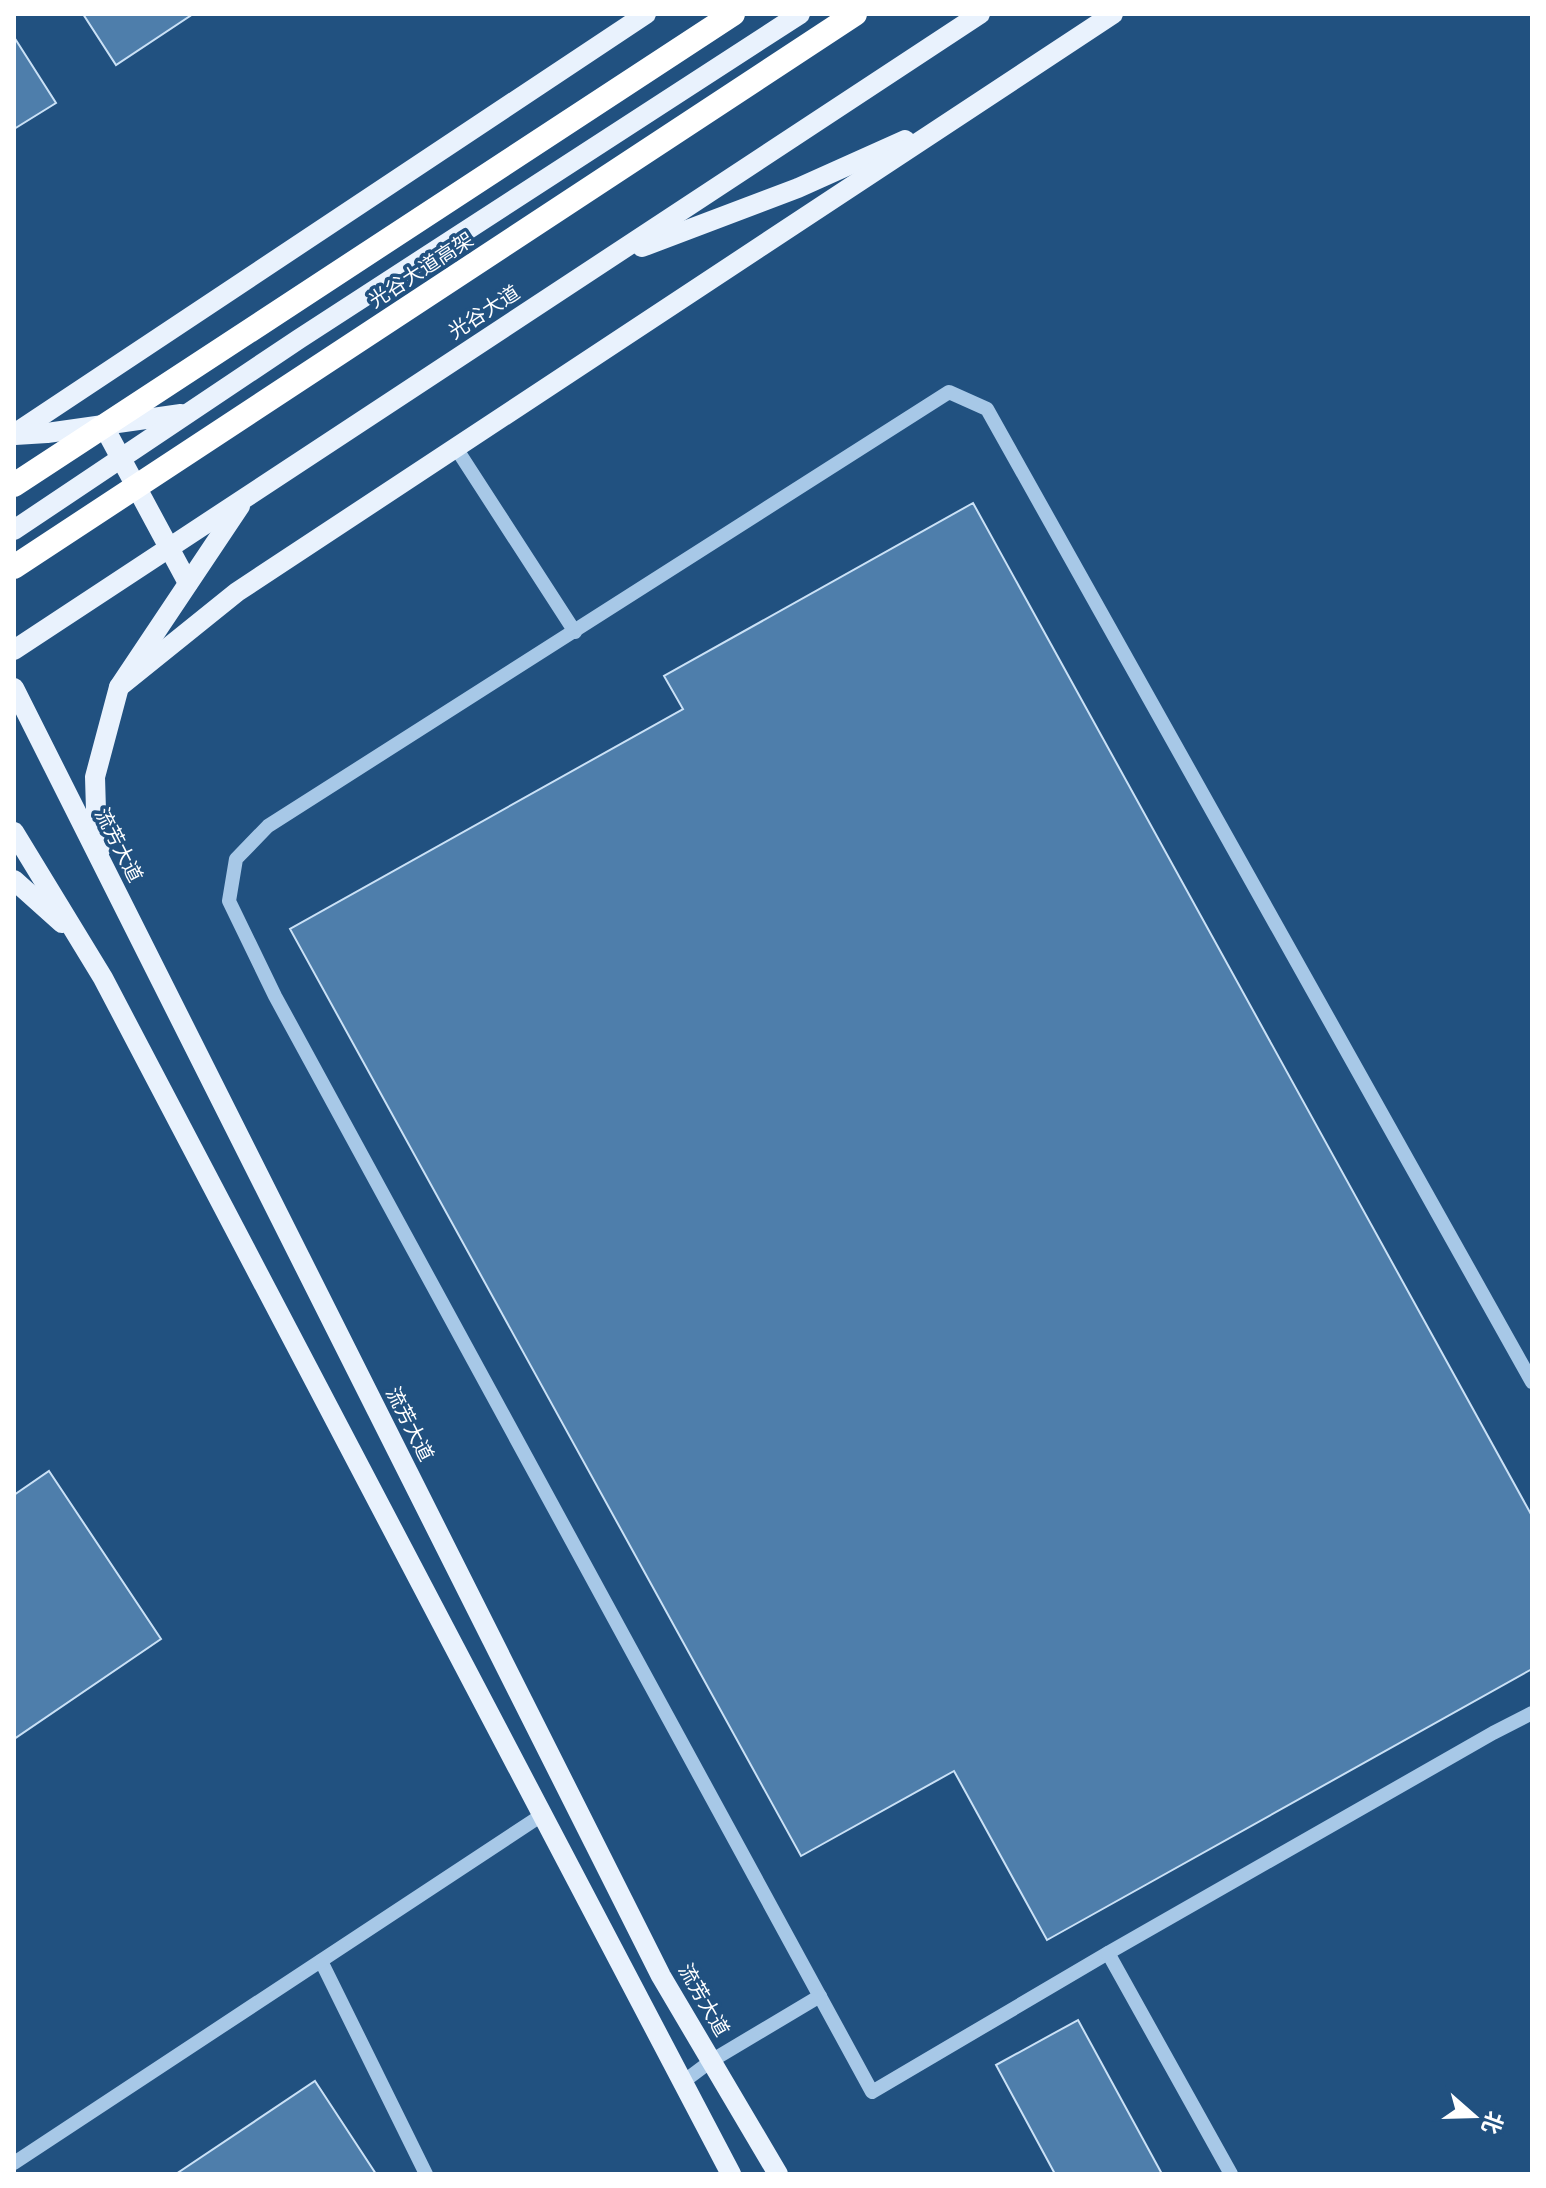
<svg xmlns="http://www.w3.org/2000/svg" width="1546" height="2188" font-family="Ubuntu,'Noto Sans SC',sans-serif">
  <rect width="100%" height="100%" fill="#215180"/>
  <g fill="#4e7eab" stroke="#cae1f6" stroke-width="2">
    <path d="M83,14H193L116,65Z"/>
    <path d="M14,37L56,103L14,129Z"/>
    <path d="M973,503L1532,1516V1669L1047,1940L954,1771L801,1856L290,929L683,709L664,676Z"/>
    <path d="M49,1471L161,1639L14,1739V1495Z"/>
    <path d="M1078,2020L1162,2174H1055L996,2065Z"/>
    <path d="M315,2081L376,2174H176Z"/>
  </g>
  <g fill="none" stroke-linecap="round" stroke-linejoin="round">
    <g stroke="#a7c8e7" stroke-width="14">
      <path d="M456,448L575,632"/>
      <path d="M1532,1382L987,409L949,392L268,826L236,859L229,901L275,996L872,2092L1108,1953L1493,1733L1532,1713"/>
      <path d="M1108,1953L1231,2174"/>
      <path d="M321,1961L426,2174"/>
      <path d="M683,2082L711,2061L820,1996"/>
      <path d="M14,2163L542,1815"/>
    </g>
    <g stroke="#e9f2fd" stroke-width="20">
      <path d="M642,247L798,188L905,140"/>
      <path d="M103,425L188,583"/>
      <path d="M14,434L646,14"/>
      <path d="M15,435L47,433L181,414"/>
      <path d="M14,530L299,339L800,14"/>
      <path d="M14,650L980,14"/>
      <path d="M119,687L237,592L1113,14"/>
      <path d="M14,688L661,1976L778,2174"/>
      <path d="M14,832L103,978L731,2174"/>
      <path d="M100,850L97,844L95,777L119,687L240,506"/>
      <path d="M14,880L62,923"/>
    </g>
    <g stroke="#fff" stroke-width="24">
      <path d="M14,485L733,14"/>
      <path d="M14,567L855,14"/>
    </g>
  </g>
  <g text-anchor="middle" stroke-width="7" stroke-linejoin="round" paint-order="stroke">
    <g font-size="20" fill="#fff" stroke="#215180">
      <text transform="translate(421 270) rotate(-33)" y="7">光谷大道高架</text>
      <text transform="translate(484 312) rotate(-33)" y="7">光谷大道</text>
      <text transform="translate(119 845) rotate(63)" y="7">流芳大道</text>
      <text transform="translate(410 1424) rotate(63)" y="7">流芳大道</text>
      <text transform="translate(704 2000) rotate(60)" y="7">流芳大道</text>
    </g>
  </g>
  <rect width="1546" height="2188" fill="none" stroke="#ffffff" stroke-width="32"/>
  <g transform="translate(1474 2116) rotate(110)" stroke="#215180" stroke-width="6" paint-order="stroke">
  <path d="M0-6L14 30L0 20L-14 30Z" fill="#ffffff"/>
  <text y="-12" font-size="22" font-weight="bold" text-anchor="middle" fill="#ffffff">北</text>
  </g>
</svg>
